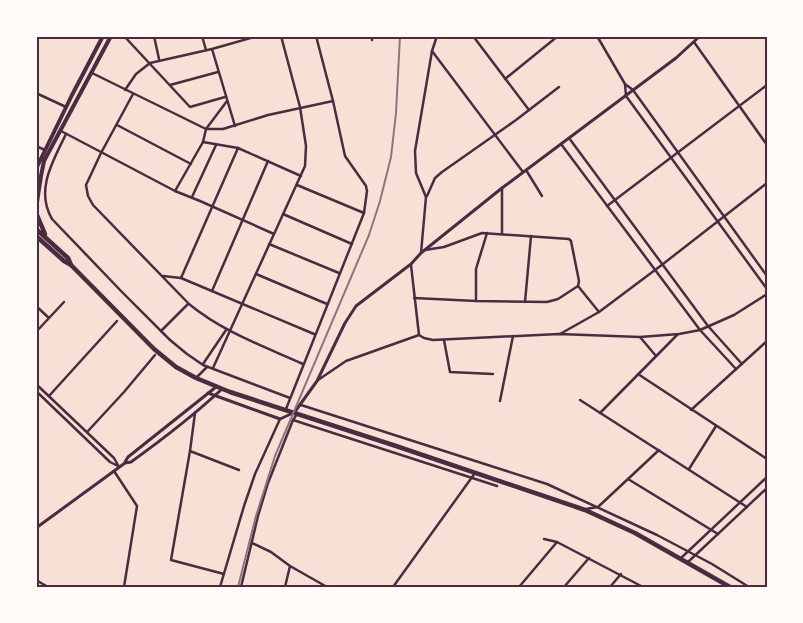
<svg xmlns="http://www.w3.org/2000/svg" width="803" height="623" font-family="'Nunito Sans',sans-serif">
  <rect width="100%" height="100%" fill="#f7e1d7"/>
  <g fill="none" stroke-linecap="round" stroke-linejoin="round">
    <g stroke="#4a2c40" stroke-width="2.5">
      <path d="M124,36L190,107L225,97"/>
      <path d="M154,36L159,59"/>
      <path d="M202,36L206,50"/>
      <path d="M372,36V40"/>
      <path d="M473,36L529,110"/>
      <path d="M597,36L625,84L633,90L767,276"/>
      <path d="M694,42L767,145"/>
      <path d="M212,49L235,126"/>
      <path d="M432,51L523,172"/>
      <path d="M92,73L206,129H223L268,115L333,101"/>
      <path d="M505,79L558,36"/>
      <path d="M625,84L626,96L767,289"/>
      <path d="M170,85L218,72"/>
      <path d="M125,90L136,74L150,63L212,49L258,36"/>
      <path d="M36,93L66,107"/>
      <path d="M133,94L101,153L86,185L88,196L93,205L189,304C223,332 263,346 303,364"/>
      <path d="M117,125L191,164"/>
      <path d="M61,131L175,191L200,201L274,234"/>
      <path d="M66,134C53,161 35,190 52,219L122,292L170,340L187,354L203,365L290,398"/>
      <path d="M569,138L708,326L742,364"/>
      <path d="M203,142L238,148L301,176"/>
      <path d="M561,144L700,330L736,369"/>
      <path d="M36,146L45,150"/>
      <path d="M526,170L542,196"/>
      <path d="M297,185L364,213"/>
      <path d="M502,188V234"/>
      <path d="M175,191L203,142L206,129L227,101"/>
      <path d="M427,196L435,178L442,172L516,120L559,87"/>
      <path d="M192,197L216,145"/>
      <path d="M607,206L767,85"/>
      <path d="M283,214L352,244"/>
      <path d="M269,244L339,273"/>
      <path d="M425,250L444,247L482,233L569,239L571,241L579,281L578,286L599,312"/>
      <path d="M421,253L426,197L416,173L415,151L432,51L437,36"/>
      <path d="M411,265L419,335"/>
      <path d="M256,274L327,304"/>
      <path d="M163,276L181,278L314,334"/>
      <path d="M181,278L238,148"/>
      <path d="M212,291L268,161"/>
      <path d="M414,298L476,301L547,302L558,299L578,286"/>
      <path d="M476,301V269L487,233"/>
      <path d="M525,302L531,236"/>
      <path d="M36,306L49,318"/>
      <path d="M161,331L188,304"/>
      <path d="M36,332L64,302"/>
      <path d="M560,334L599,312L663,264L767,183"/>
      <path d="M640,337L656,356"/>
      <path d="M444,340L450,372L493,374"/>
      <path d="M203,364L226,330"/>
      <path d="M213,368L305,166L306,146L300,107L281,36"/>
      <path d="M638,374L767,459"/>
      <path d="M196,378L207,367"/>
      <path d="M318,380L346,361L419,335L424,338L433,340L559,334L640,337L679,334L700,330L734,315L767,294"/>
      <path d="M36,384L114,458L119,467"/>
      <path d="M36,391L110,462L118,466"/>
      <path d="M49,396L117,321"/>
      <path d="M580,400L747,507"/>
      <path d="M500,401L513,336"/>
      <path d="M301,405L547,484L657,535L712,564L749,587"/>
      <path d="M286,409L364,213L367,191L366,186L345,156L333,101L316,36"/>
      <path d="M691,410L767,341"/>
      <path d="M195,413L190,451L171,560L224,574"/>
      <path d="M600,413L678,334"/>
      <path d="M293,420L497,486"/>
      <path d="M88,431L124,392L155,355"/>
      <path d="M190,451L239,470"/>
      <path d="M689,469L716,426"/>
      <path d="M114,471L137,506L124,587"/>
      <path d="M628,479L718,534"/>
      <path d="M586,509L598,507L659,450"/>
      <path d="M544,539L557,542L643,587"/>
      <path d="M252,543L271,552L290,566L285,587"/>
      <path d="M681,558L767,477"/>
      <path d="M688,562L767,488"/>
      <path d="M290,566L327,587"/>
      <path d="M36,580L48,587"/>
      <path d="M220,587L244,506L255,474L280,419L293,413"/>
      <path d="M241,587L258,516L268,483L293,420L297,414"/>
      <path d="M393,587L475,473"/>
      <path d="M519,587L557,542"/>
      <path d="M564,587L589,558"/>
      <path d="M610,587L621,574"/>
    </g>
    <g stroke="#4a2c40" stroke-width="3">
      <path d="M208,393L280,419"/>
      <path d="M294,413L317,381L345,323L356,306L411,264L421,253L502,188L676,58L700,36"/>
      <path d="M125,462L128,457L216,387"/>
      <path d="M36,528L125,463L131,462C163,439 193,416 222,389"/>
    </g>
    <g stroke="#4a2c40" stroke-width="4">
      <path d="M36,169L72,95L103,36"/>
      <path d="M36,209L41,176L44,161L111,36"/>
    </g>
    <g stroke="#4a2c40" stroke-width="4.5">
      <path d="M37,215L45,234"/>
      <path d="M36,229L68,258L71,265L154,349L176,367L196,378L230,392L396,446L585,510L635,533L730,587"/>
      <path d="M36,236L64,261L71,265"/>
    </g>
    <path stroke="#8f747c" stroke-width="2" d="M238,587L256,516L275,456L369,235L380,201L391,157L396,113L400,36"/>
  </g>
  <rect width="803" height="623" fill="none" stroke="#fffaf5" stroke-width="75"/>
  <rect x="38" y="38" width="728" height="548" fill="none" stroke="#4a2c40" stroke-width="2"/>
</svg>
